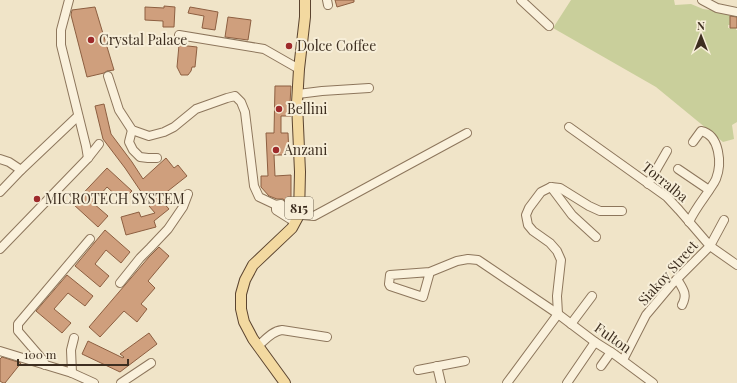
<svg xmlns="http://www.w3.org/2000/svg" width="737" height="383" font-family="'Playfair Display',serif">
  <rect width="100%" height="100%" fill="#f0e4c8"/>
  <path fill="#c9cf9b" d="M571,0H674L675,5L691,4L703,9L730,13V20H732L736,25H728V28H736V30H737V122L732,125L734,139L723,142L656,87L553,28Z"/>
  <g fill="#cf9f7d" stroke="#8d5f41">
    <path d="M335,0H354V2L337,7Z"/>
    <path d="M164,6L175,7L174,27H163V21L145,20V7L164,8Z"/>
    <path d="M95,7L114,70L107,71L104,73L87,77L71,15L72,10Z"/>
    <path d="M190,7L218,12L215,30L202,28L204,16L188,13Z"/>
    <path d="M730,16L737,17V28H730Z"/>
    <path d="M228,17L251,20L248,40L225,37Z"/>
    <path d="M179,45L197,47L195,67H192L191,71L188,75H181L177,67Z"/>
    <path d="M275,86H291L290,103L291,116H281V133H288L289,155H274L275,176L291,175V199L289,202H287L283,199H277L269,196L261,187V176H268L266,133H274Z"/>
    <path d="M104,104L111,134L132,162L143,179L166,158L174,168L178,165L187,176L159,198L169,209L154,221L156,227L126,235L121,217L139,212L141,217L155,213L149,206L150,205L125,168L103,139L95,106Z"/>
    <path d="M107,168L132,191L122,201L107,187L93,203L108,216L98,227L73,204Z"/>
    <path d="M105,230L130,252L121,263L106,250L95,264L109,276L100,287L75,266Z"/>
    <path d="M159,247L169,256L148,281L155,288L141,304L147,309L137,322L124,311L100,337L89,327L149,257Z"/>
    <path d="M67,275L93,296L85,306L68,293L54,309L71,323L62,333L36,311Z"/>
    <path d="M149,333L157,344L120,372L82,354L88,341L123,358L124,357L120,354Z"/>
    <path d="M2,357L21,363L5,383H3L0,381V359Z"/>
  </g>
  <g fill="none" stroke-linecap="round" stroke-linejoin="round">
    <defs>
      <g id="minor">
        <path d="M69,0L61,30V45L86,146L88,158"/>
        <path d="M327,0L328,5"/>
        <path d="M521,0L549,26"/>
        <path d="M702,0L717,8L737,12"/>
        <path d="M179,35L264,49L299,69"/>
        <path d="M108,76L119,110L132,130L149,136L164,132L174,127L196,109L227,98L235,96L241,102L245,112L254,186L259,197L276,205L281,204C291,214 300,215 314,216L467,133"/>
        <path d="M298,94L322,91L369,88"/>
        <path d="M569,127L667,197L679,210L710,246L737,265"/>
        <path d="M132,130L129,142L133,150L140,157L148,158H157"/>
        <path d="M0,159L9,162L21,170"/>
        <path d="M678,169L709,190"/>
        <path d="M648,184L667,151"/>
        <path d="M551,187L572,215L596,237"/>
        <path d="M0,192L21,170L78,116"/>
        <path d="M276,205V210L295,222"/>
        <path d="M689,222C694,211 701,202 708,192C710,188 714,184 716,179C722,164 720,135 701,131L693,142"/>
        <path d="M0,249L88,158L99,144"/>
        <path d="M430,272L423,297L390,286L389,284L390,275L430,272L457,261L468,259L478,260L558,314L595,342L614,354L653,383"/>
        <path d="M677,279C683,289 688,294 682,305"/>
        <path d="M120,283L140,258L150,248L168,229L183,207L188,194"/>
        <path d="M571,324L592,296"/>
        <path d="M258,346C265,340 272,331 282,330L327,337"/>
        <path d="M0,351L72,373L94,383"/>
        <path d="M623,360L646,315L672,284L710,246L724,220"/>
        <path d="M45,365L43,360L18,331V324L90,239"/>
        <path d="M437,366L441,383"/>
        <path d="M601,366L611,352"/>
        <path d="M418,370L465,361"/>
        <path d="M72,373L71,350L74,338"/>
        <path d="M121,383L151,363"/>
        <path d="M507,383L558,314L557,296L561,260L557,251L550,243L533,231L528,225L526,215L529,208L541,192L551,187L560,188L589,206L600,211H622"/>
        <path d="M567,383L595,342"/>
      </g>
      <path id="major" d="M285,383L253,339L244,322L241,309V294L245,280L253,265L292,228L299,215L300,172L297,103L299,69L305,17V0"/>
    </defs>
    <use href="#minor" stroke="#8d765c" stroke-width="10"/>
    <use href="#major" stroke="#5b4430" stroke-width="12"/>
    <use href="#minor" stroke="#faf1dc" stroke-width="8"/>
    <use href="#major" stroke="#f3d9a0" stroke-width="10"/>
  </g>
  <g fill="#9e2a2b" stroke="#f7eed8" stroke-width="1.5">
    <circle cx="91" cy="40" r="4"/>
    <circle cx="289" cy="46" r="4"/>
    <circle cx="279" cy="109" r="4"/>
    <circle cx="276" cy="150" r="4"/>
    <circle cx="37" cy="199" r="4"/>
  </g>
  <g text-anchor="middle" stroke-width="4" stroke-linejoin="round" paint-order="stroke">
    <rect fill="#f7eed8" stroke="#756857" stroke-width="1" x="285" y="197" width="28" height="22" rx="3"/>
    <g font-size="13" font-weight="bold" fill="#3d2e20">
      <text x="299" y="213">815</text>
    </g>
    <g font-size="14" fill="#3d2e20" stroke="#f7eed8" text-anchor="start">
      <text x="99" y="45">Crystal Palace</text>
      <text x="297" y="51">Dolce Coffee</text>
      <text x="287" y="114">Bellini</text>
      <text x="284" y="155">Anzani</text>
      <text x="45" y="204">MICROTECH SYSTEM</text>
    </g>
    <g font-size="14" fill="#3d2e20" stroke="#f7eed8">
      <text transform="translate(665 182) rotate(39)" y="5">Torralba</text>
      <text transform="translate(668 273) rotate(-48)" y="5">Siakoy Street</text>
      <text transform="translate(613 338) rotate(35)" y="5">Fulton</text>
    </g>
  </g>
  <g transform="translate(701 36)" stroke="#f7eed8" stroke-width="3" paint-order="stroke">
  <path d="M0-3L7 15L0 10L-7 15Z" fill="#3d2e20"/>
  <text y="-6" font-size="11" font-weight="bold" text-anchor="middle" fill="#3d2e20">N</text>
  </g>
  <path d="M18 359v6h110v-6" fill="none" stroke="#3d2e20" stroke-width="2"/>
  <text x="24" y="359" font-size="12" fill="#3d2e20" stroke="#f7eed8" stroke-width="3" paint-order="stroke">100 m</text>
</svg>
